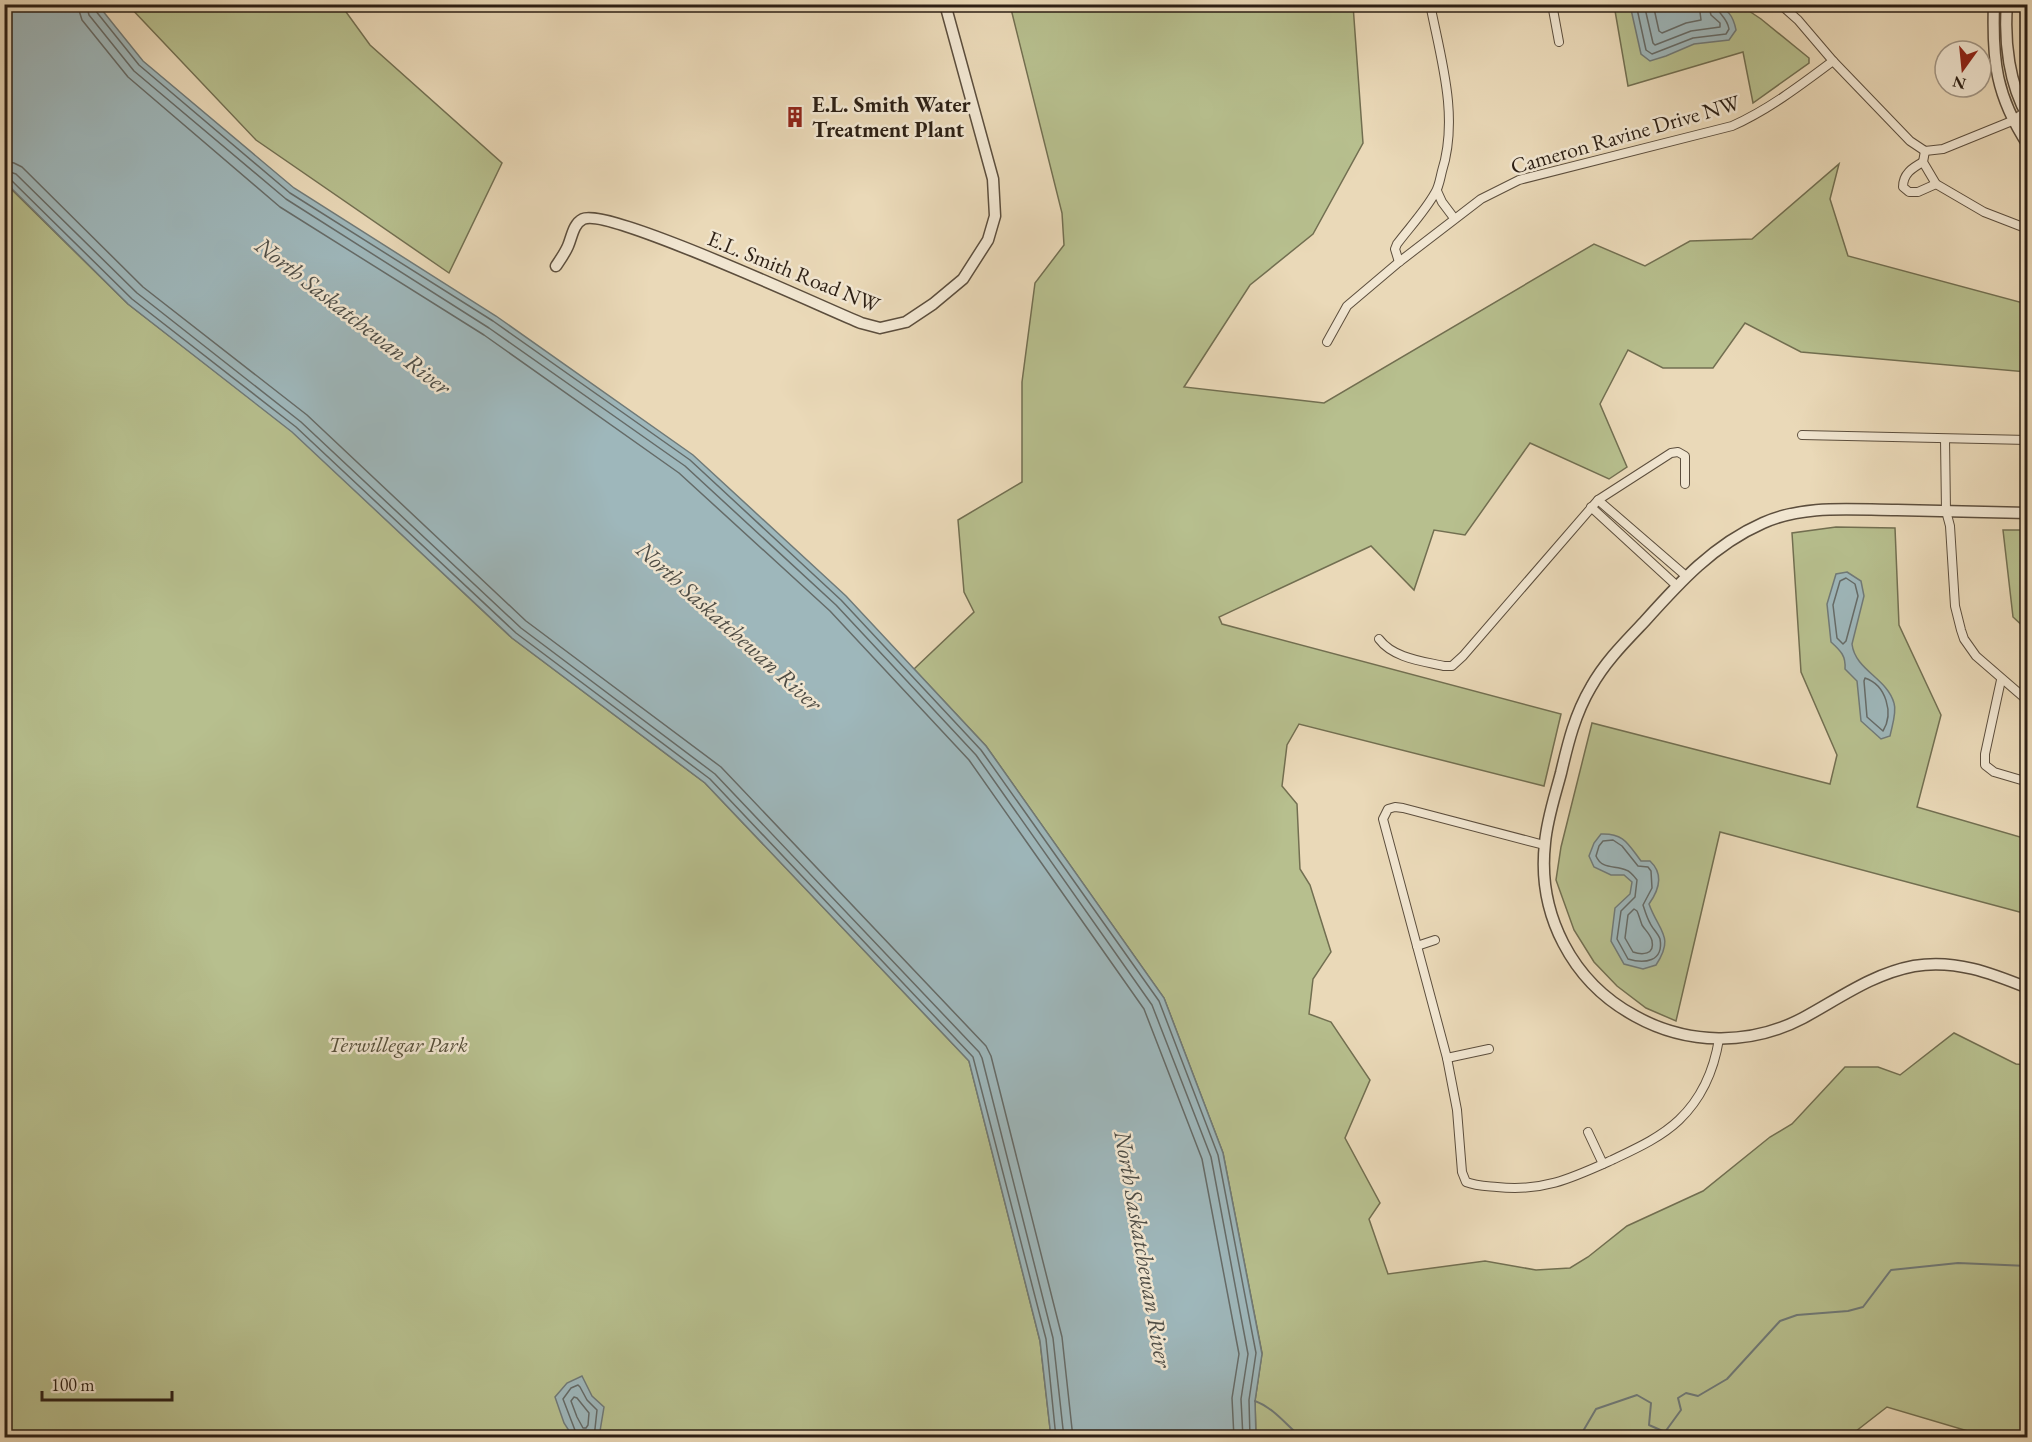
<svg xmlns="http://www.w3.org/2000/svg" width="2032" height="1442" font-family="'EB Garamond',serif">
  <rect width="100%" height="100%" fill="#ead9b8"/>
  <filter id="stains"><feTurbulence type="fractalNoise" baseFrequency=".00333" numOctaves="4"/><feColorMatrix values="0 0 0 0 .2 0 0 0 0 .09 0 0 0 0 .02 0 0 0 .5 -.17"/></filter>
  <radialGradient id="worn" r=".72"><stop offset=".6" stop-color="#630" stop-opacity="0"/><stop offset="1" stop-color="#630" stop-opacity=".3"/></radialGradient>
  <g fill="#b7bf8e" stroke="#726f51" stroke-width="1.5">
    <path d="M128,5H341L370,45L502,163L449,273L256,140Z"/>
    <path d="M1010,5H1353L1363,143L1313,234L1250,285L1184,387L1324,403L1594,244L1645,266L1690,241L1752,239L1839,164L1830,199L1848,256L2027,304V372L1801,352L1745,323L1713,368H1663L1628,350L1600,404L1627,467L1609,479L1530,443L1465,535L1434,530L1414,590L1371,546L1219,617L1222,624L1561,714L1544,786L1299,724L1287,745L1282,786L1297,804L1300,869L1310,885L1331,952L1313,979L1309,1014L1331,1022L1370,1080L1345,1138L1380,1203L1369,1219L1388,1274L1485,1261L1536,1270L1570,1268L1588,1257L1627,1226L1703,1191L1770,1137L1792,1124L1845,1067H1878L1900,1075L1954,1033L2016,1064L2027,1065V1437H1988L1887,1407L1847,1438L1256,1437L1255,1401L1262,1353L1223,1153L1164,998L986,746L914,669L974,612L964,592L958,520L1022,482V382L1035,283L1064,245L1062,213Z"/>
    <path d="M1614,5H1740L1761,19L1809,58V63L1753,103L1743,52L1628,86Z"/>
    <path d="M4,182L128,304L292,431L512,638L705,783L969,1061L1040,1341L1051,1437H5Z"/>
    <path d="M1836,527L1895,528L1899,625L1941,715L1917,807L2027,839V914L1720,832L1676,1021L1646,1008L1617,986L1594,962L1574,930L1556,880L1561,847L1592,723L1830,784L1837,755L1801,672L1792,533Z"/>
    <path d="M2003,530H2027V630L2013,617Z"/>
  </g>
  <g fill="#9eb7bb" stroke="#707a78" stroke-width="1.5">
    <path d="M4,5H98L143,61L294,188L496,316L693,455L846,596L986,746L1164,998L1223,1153L1262,1354L1255,1401L1256,1437H1051L1040,1341L969,1061L705,783L512,638L292,432L128,304L5,182Z"/>
    <path d="M1630,5H1714C1728,9 1733,15 1736,30L1729,40L1694,44L1666,56L1650,61L1641,54Z"/>
    <path d="M1847,572L1861,581L1864,596L1852,644C1855,670 1887,678 1894,703C1897,712 1892,726 1890,736L1881,739L1861,721L1857,681L1845,669C1846,656 1841,651 1831,642L1827,604L1836,574Z"/>
    <path d="M1601,834C1624,833 1628,844 1641,861H1650C1664,874 1659,890 1649,904C1659,932 1675,936 1656,965L1643,969L1624,964L1611,941L1615,908L1630,894L1632,882L1624,875H1611L1594,867L1589,856L1594,843Z"/>
    <path d="M582,1376L592,1396L604,1407L599,1437H573L564,1423L555,1397L567,1383Z"/>
  </g>
  <g fill="none" stroke-linecap="round" stroke-linejoin="round">
    <g stroke="#656b68" stroke-width="1.5">
      <path d="M77,4L82,20L128,77L280,207L484,335L679,473L830,611L969,760L1144,1009L1202,1159L1239,1354L1232,1398L1234,1438"/>
      <path d="M86,4L89,15L134,71L286,199L489,328L685,466L836,605L976,755L1152,1005L1211,1157L1248,1354L1241,1399L1243,1438"/>
      <path d="M94,4L95,10L139,65L290,193L493,321L690,460L841,600L981,750L1159,1001L1218,1155L1256,1353L1249,1400L1250,1438"/>
      <path d="M1636,4L1646,50L1652,54L1693,38L1726,34L1729,29C1727,16 1717,14 1716,4"/>
      <path d="M1644,4L1653,43L1655,45L1691,31L1720,27V23L1711,15L1708,4"/>
      <path d="M1653,4L1659,31L1662,33L1686,23L1701,20L1699,4"/>
      <path d="M4,161L14,163L22,167L143,287L307,415L526,621L721,767L986,1046L991,1056L1062,1337L1073,1438"/>
      <path d="M4,170L16,174L137,293L301,422L521,628L715,774L979,1052L982,1058L1053,1338L1064,1438"/>
      <path d="M4,178L11,180L132,299L296,427L516,633L710,779L973,1057L1046,1339L1056,1438"/>
      <path d="M1846,578L1855,584L1858,596L1846,641L1843,644L1837,638L1833,605L1840,581Z"/>
      <path d="M1865,678C1886,685 1894,713 1883,731L1867,717L1864,681Z"/>
      <path d="M1613,840L1622,846L1638,866L1648,867L1651,871L1652,888L1643,905C1645,911 1647,918 1650,923C1652,928 1658,933 1660,939C1664,962 1644,964 1628,959L1617,939L1621,911L1635,897L1637,880C1634,876 1630,871 1626,870C1615,865 1602,870 1596,856L1599,846L1603,841Z"/>
      <path d="M1634,909L1637,911C1639,915 1640,920 1642,925C1645,930 1651,935 1652,941C1655,955 1642,955 1633,952L1625,938L1628,915Z"/>
      <path d="M574,1397L577,1398L589,1413L588,1425L586,1428H583L577,1417L571,1401Z"/>
      <path d="M578,1438L563,1399L571,1388L578,1385L580,1387L587,1400L597,1410L594,1438"/>
    </g>
    <g stroke="#707a78" stroke-width="2">
      <path d="M1255,1401C1274,1408 1286,1425 1302,1438"/>
      <path d="M1330,1438L1348,1432H1361L1366,1438"/>
      <path d="M1579,1438L1596,1409L1637,1395L1651,1403L1649,1425L1665,1432L1681,1410L1678,1398L1686,1393L1698,1396L1727,1379L1780,1321L1797,1315L1848,1311L1863,1307L1891,1270L1958,1263L2028,1266"/>
      <path d="M1610,1438L1629,1436L1630,1438"/>
    </g>
    <defs>
      <g id="minor">
        <path d="M1552,4L1559,42"/>
        <path d="M1780,4L1798,20L1833,61L1910,141L1925,151L1943,149L2012,121L2028,110"/>
        <path d="M2012,121L2028,125"/>
        <path d="M1925,151L1923,162L1936,184L1984,212L2028,229"/>
        <path d="M1923,162C1912,168 1903,174 1903,187L1909,192H1918L1936,184"/>
        <path d="M1437,191L1442,202L1454,218"/>
        <path d="M1399,262L1395,249L1397,244C1409,228 1425,211 1435,193C1439,187 1440,179 1442,171C1459,117 1441,59 1430,4"/>
        <path d="M1327,342L1347,306L1399,262L1481,199L1519,180L1732,126C1768,110 1801,85 1833,61"/>
        <path d="M1802,435L2028,440"/>
        <path d="M1945,439L1946,511L1950,526L1955,606L1961,630L1964,639L1976,656L2028,701"/>
        <path d="M1598,500L1686,576"/>
        <path d="M1591,507L1677,586"/>
        <path d="M1379,639C1393,658 1422,661 1444,666H1452L1463,656L1598,500L1671,453L1678,452L1685,456V484"/>
        <path d="M2001,680L1985,754V765L1994,772L2028,782"/>
        <path d="M1544,845L1403,808L1395,807L1388,809L1383,819L1447,1058L1457,1110L1462,1172L1466,1182C1476,1186 1487,1186 1497,1187C1543,1192 1572,1178 1612,1160C1635,1149 1660,1138 1679,1120C1702,1098 1714,1070 1719,1039"/>
        <path d="M1417,946L1435,940"/>
        <path d="M1447,1058L1489,1049"/>
        <path d="M1588,1132L1603,1164"/>
      </g>
      <g id="tertiary">
        <path d="M1994,4C1992,61 1996,96 2028,145"/>
        <path d="M2007,4C2004,42 2009,84 2028,117"/>
        <path d="M556,266C560,260 565,253 568,246C572,237 573,224 583,219C608,207 824,308 861,323L880,328L906,322L933,304L963,279L988,240L995,216L993,179L945,4"/>
        <path d="M2028,513C1984,512 1941,511 1897,510C1853,510 1805,504 1763,523C1713,545 1679,583 1644,622C1624,643 1605,662 1591,687C1575,714 1568,743 1561,773C1555,796 1547,819 1545,843C1537,914 1572,982 1635,1016C1687,1045 1750,1046 1803,1018C1840,998 1872,974 1914,966C1955,959 1991,973 2028,988"/>
      </g>
    </defs>
    <use href="#minor" stroke="#5c4e3d" stroke-width="10"/>
    <use href="#tertiary" stroke="#5c4e3d" stroke-width="13"/>
    <use href="#minor" stroke="#f1e6d1" stroke-width="8"/>
    <use href="#tertiary" stroke="#f1e6d1" stroke-width="10"/>
  </g>
  <defs>
    <symbol id="building-bare" viewBox="-9 -9 18 18"><path d="M-4-6H4V6H1V3H-1V6H-4ZM-2.5-4.3h1.7v1.8h-1.7ZM.8-4.3h1.7v1.8H.8ZM-2.5-1h1.7V.8h-1.7ZM.8-1h1.7V.8H.8Z" fill="#8f2418" stroke="#f1e6d1" stroke-width="2.5" paint-order="stroke"/></symbol>
  </defs>
  <g fill-rule="evenodd">
    <use href="#building-bare" x="780" y="102" width="30" height="30"/>
  </g>
  <g text-anchor="middle" stroke-width="5" stroke-linejoin="round" paint-order="stroke">
    <g font-size="22" font-weight="bold" fill="#2c1f14" stroke="#f1e6d1" text-anchor="start">
      <text x="812" y="112">E.L. Smith Water<tspan x="812" dy="25">Treatment Plant</tspan></text>
    </g>
    <g font-size="22" fill="#2c1f14" stroke="#f1e6d1">
      <text transform="translate(1625 134) rotate(-16)" y="8">Cameron Ravine Drive NW</text>
      <text transform="translate(794 271) rotate(22)" y="8">E.L. Smith Road NW</text>
    </g>
    <g font-size="22" font-style="italic" fill="#564f39" stroke="#f1e6d1">
      <text x="398" y="1052">Terwillegar Park</text>
    </g>
    <g font-size="24" font-style="italic" fill="#4e4d46" stroke="#f1e6d1">
      <text transform="translate(353 316) rotate(38)" y="8">North Saskatchewan River</text>
      <text transform="translate(729 626) rotate(42)" y="8">North Saskatchewan River</text>
      <text transform="translate(1143 1249) rotate(80)" y="8">North Saskatchewan River</text>
    </g>
  </g>
  <rect width="2032" height="1442" fill="none" stroke="#ead9b8" stroke-width="24"/>
  <rect x="6" y="6" width="2020" height="1430" fill="none" stroke="#2c1f14" stroke-width="3"/>
  <rect x="12" y="12" width="2008" height="1418" fill="none" stroke="#2c1f14" stroke-width="1.5"/>
  <g transform="translate(1963 69) rotate(195)"><circle r="28" fill="#f1e6d1" stroke="#a29685" stroke-width="1.5"/>
  <path d="M0-4.5L10 22L0 15L-10 22Z" fill="#8f2418"/>
  <text y="-9" font-size="16" font-weight="bold" text-anchor="middle" fill="#2c1f14">N</text>
  </g>
  <path d="M42 1391v9h130v-9" fill="none" stroke="#2c1f14" stroke-width="3"/>
  <text x="51" y="1391" font-size="18" fill="#2c1f14" stroke="#f1e6d1" stroke-width="4.5" paint-order="stroke">100 m</text>
  <rect width="100%" height="100%" filter="url(#stains)"/>
  <rect width="100%" height="100%" fill="url(#worn)"/>
</svg>
